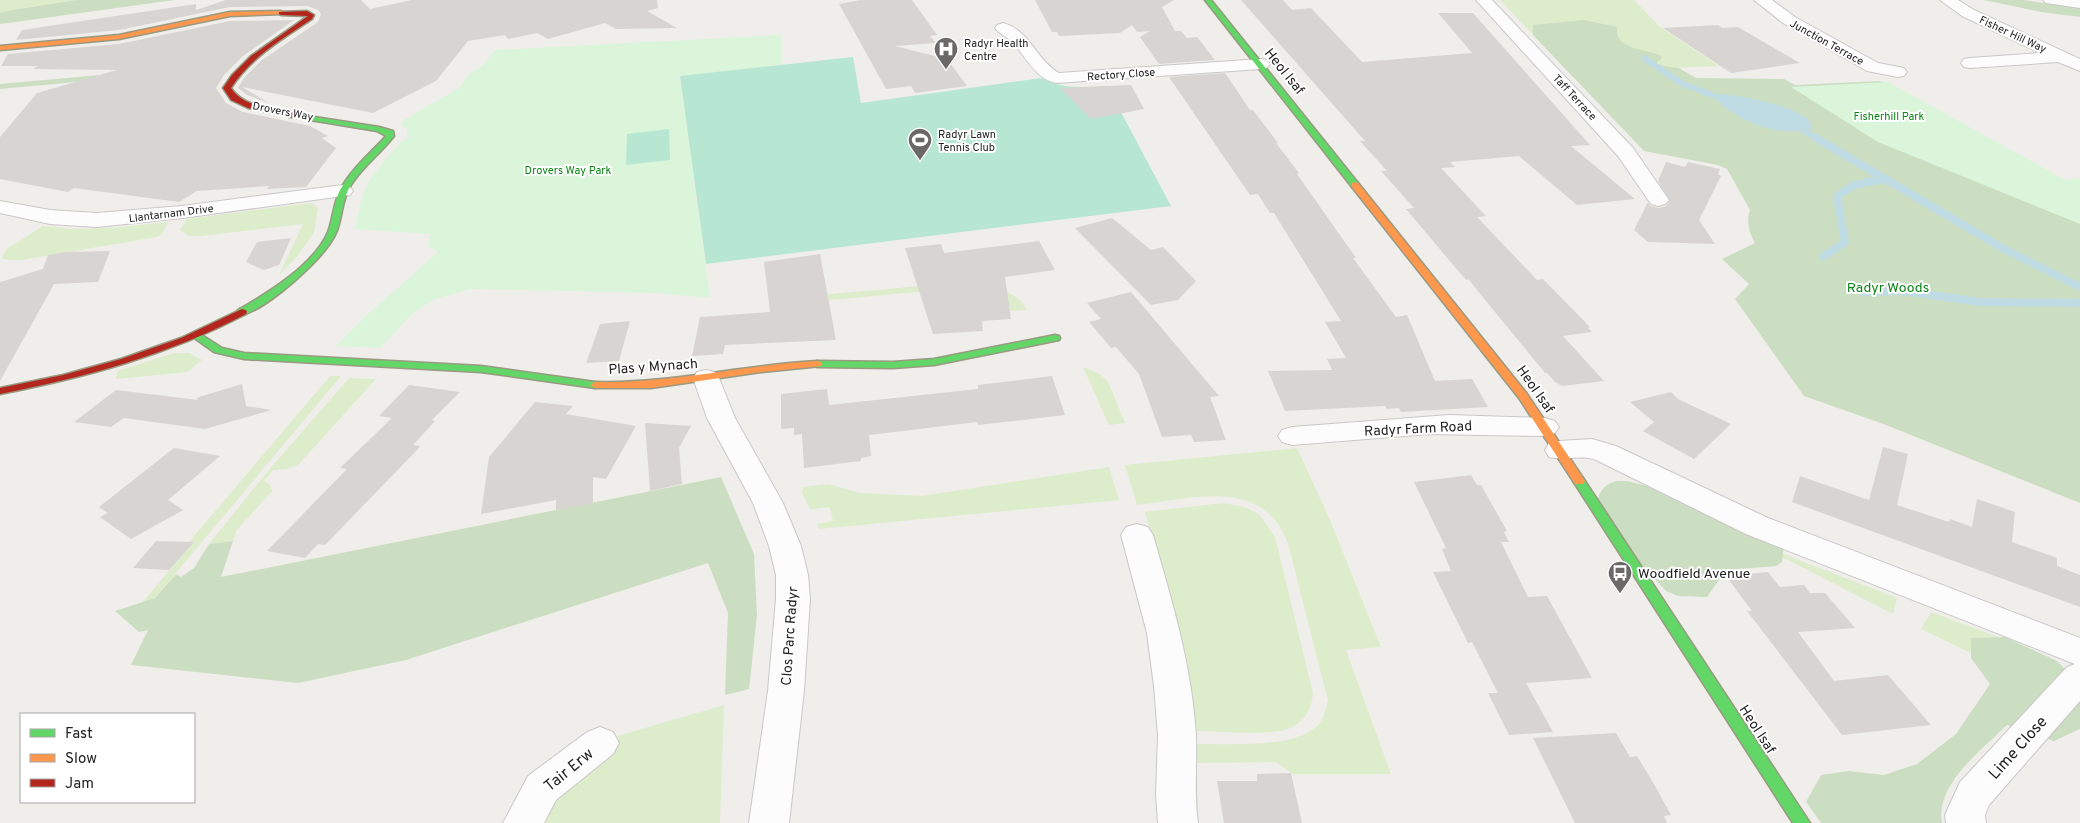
<svg xmlns="http://www.w3.org/2000/svg" width="2080" height="823" font-family="Overpass,sans-serif">
  <rect width="100%" height="100%" fill="#f0eeeb"/>
  <g fill="#ddeccb">
    <path d="M0,0H174L0,24Z"/>
    <path d="M1500,0H1634L1660,27L1719,66C1705,67 1693,66 1679,68L1696,78L1577,81Z"/>
    <path d="M310,203L314,204L318,208L314,233L295,259L279,275L303,224L202,236H189L180,230L187,219Z"/>
    <path d="M168,222L162,234L157,237L21,260H9L2,258L7,249L43,226L74,229L111,228Z"/>
    <path d="M962,282C984,284 1016,288 1027,310L1010,311L1009,304H1002L1001,300L961,288L798,303V301L810,296Z"/>
    <path d="M174,353H189L202,360L187,372L116,379L117,371Z"/>
    <path d="M1083,367L1100,374L1108,382L1125,423L1109,425Z"/>
    <path d="M330,376H341L155,598L142,603L193,542H189Z"/>
    <path d="M349,378L376,379L298,465L286,469L273,470L264,481L270,485L272,491L236,531L233,541L209,544L268,471Z"/>
    <path d="M1297,448L1330,520L1381,647L1346,650L1391,774H1293L1276,762L1197,763L1196,744C1227,743 1305,751 1322,719C1325,714 1326,707 1328,701L1289,547C1267,476 1193,498 1137,505L1125,465Z"/>
    <path d="M1109,467L1119,500L819,529L817,524L833,521L830,507L810,509L802,493L803,487L828,484L860,493L922,496Z"/>
    <path d="M1223,503L1244,507L1259,514L1275,537L1313,693C1312,709 1304,723 1288,729C1268,736 1217,731 1194,731L1182,640L1145,512Z"/>
    <path d="M1783,554L1897,598L1893,614L1782,557Z"/>
    <path d="M1931,612L1998,637L1971,638V653L1921,629Z"/>
    <path d="M724,705L720,823H538L599,744L621,735Z"/>
  </g>
  <g fill="#cbdec1">
    <path d="M77,0H174L0,24V13L7,11Z"/>
    <path d="M1984,0H2023L2080,8V17L2041,12Z"/>
    <path d="M1584,20L1617,27C1614,51 1647,48 1661,56L1662,58L1656,63L1663,66L1678,68L1696,78L1784,79L1795,85L1879,81L1883,82L2080,213V503L1886,425L1804,396L1735,299L1749,284L1722,259L1755,243C1749,233 1746,221 1750,210L1727,169L1718,165L1644,151L1533,35V25Z"/>
    <path d="M234,63L206,70L0,89V84Z"/>
    <path d="M721,477L754,554L757,615L749,689L725,695L728,613L708,563L406,660L298,683L131,665L148,630L139,632L115,611L155,598L176,574L181,577L194,568L209,544L233,541L221,577Z"/>
    <path d="M1616,481H1627L1671,492L1701,488L1729,499L1760,517L1784,544L1782,562L1776,566L1726,570L1707,597L1678,596L1666,591L1594,514C1598,498 1599,486 1616,481Z"/>
    <path d="M2005,637L2057,661L2080,685V729L2054,741L2007,725C1983,749 1935,784 1942,823H1821L1806,802L1821,775L1849,771L1884,775L1917,764L1956,734L1990,684L1971,658V638Z"/>
  </g>
  <g fill="#daf5da">
    <path d="M782,35L781,65L680,76L710,298L657,293L470,289L433,300L413,313L380,348L336,346L367,315L438,252L428,246L430,234L355,229L363,193L370,180L383,162L400,143L409,137L407,135V129L401,125L404,120L459,88L470,73L482,66L495,50Z"/>
    <path d="M1888,82L2065,180L2080,178V224L1878,142L1791,87Z"/>
  </g>
  <g fill="#b7e6d2">
    <path d="M853,57L861,103L1042,78C1063,90 1084,87 1107,86L1171,206L706,264L680,76Z"/>
    <path d="M669,129L670,160L626,165L627,134Z"/>
  </g>
  <path fill="#bfdbe3" d="M1723,94C1741,96 1799,106 1810,122C1810,122 1812,129 1812,129C1778,138 1735,121 1712,95Z"/>
  <g fill="none" stroke-linecap="round" stroke-linejoin="round">
    <g stroke="#bfdbe3" stroke-width="6">
      <path d="M1644,58L1681,83L1712,95"/>
      <path d="M1804,131L1818,139"/>
    </g>
    <g stroke="#bfdbe3" stroke-width="8">
      <path d="M1816,138L2004,249L2080,287"/>
      <path d="M1823,257L1845,242L1837,196L1854,185L1884,179"/>
      <path d="M1862,292L1903,291L1980,302L2080,303"/>
    </g>
  </g>
  <g fill="#d7d4d2">
    <path d="M226,0H361L370,9L412,0H657L658,8L647,11L677,28L616,29L605,23L548,39L537,33L508,39L505,35L468,41L436,81L373,113L242,87L269,103L247,95L238,88L244,78L262,60L318,22L321,14L318,10L308,6L230,7L119,30L16,40L22,30L196,4V10Z"/>
    <path d="M861,0H912L937,35L930,36L936,43L895,46L947,59L967,86L915,93L911,86L886,89L839,4Z"/>
    <path d="M1035,0H1174L1162,7L1175,31H1181L1187,38L1197,37L1215,60L1159,64L1140,37L1150,31L1137,32L1132,25L1120,33L1059,36L1057,32H1052Z"/>
    <path d="M1241,0H1283L1292,10L1311,8L1362,62L1472,53L1438,13H1473L1590,145L1571,146L1635,199L1577,205L1519,156L1450,162L1455,167L1441,168L1486,216L1477,217L1518,260L1537,280L1543,279L1590,327L1588,328L1592,332L1563,336L1604,381L1562,386L1555,382L1547,373H1545L1468,279L1466,280L1406,209L1414,208L1381,171H1387L1360,141H1365Z"/>
    <path d="M294,20L243,56L224,75L216,88L226,103L243,112L310,126L328,136L322,138L336,148L306,187L267,189L269,186L197,191L179,202L74,188L68,192L0,179V137L37,93L117,70L33,69L38,66H1L8,54L119,44L230,21Z"/>
    <path d="M1718,25L1722,28L1738,27L1800,63L1731,73L1663,28Z"/>
    <path d="M1225,73L1250,110H1253L1278,143H1276L1299,173L1297,174L1356,258H1353L1396,317L1407,315L1435,381L1472,379L1488,407L1401,412L1399,408L1387,409L1385,406L1285,411L1268,371L1332,370L1327,359L1346,358L1325,322L1341,321L1274,213H1270L1258,194L1250,195L1169,77Z"/>
    <path d="M1131,85L1144,109L1091,119L1060,88Z"/>
    <path d="M1666,162L1685,167L1688,162L1720,169L1718,174L1721,176L1699,220L1715,244L1648,242L1634,230L1648,202L1650,206L1659,208L1666,206L1670,201L1658,181Z"/>
    <path d="M1112,218L1151,250L1163,247L1196,281L1178,300L1151,305L1075,228Z"/>
    <path d="M291,238L279,265L264,270L246,262L257,242Z"/>
    <path d="M1039,241L1055,270L1005,277L1011,319L982,321L983,331L933,334L905,248L941,244L944,253Z"/>
    <path d="M110,251L98,282L54,284L0,381V282L43,269L48,255L66,252Z"/>
    <path d="M820,254L836,340L725,345L723,354L692,356L700,317L770,312L764,262Z"/>
    <path d="M1131,292L1219,396L1210,397L1226,440L1194,442L1191,435L1162,437L1139,374L1116,347L1111,348L1089,322L1101,319L1087,303Z"/>
    <path d="M630,321L619,361L586,363L600,324Z"/>
    <path d="M1052,376L1065,415L978,425L977,422L869,435L871,456L861,458V461L804,468L802,434L794,435V428L781,429V394L827,389L829,405L978,389V385Z"/>
    <path d="M242,384L246,406L272,410L205,429L124,418L111,427L74,422L116,390L198,400L196,398Z"/>
    <path d="M409,385L460,392L432,420L435,421L413,445L420,446L418,449L325,545L318,544L305,558L267,551L347,469L340,468L392,418L379,416Z"/>
    <path d="M1671,392L1678,399L1731,424L1694,459L1643,431L1654,422L1630,402Z"/>
    <path d="M535,402L573,406L566,414L636,426L606,479L593,477V503L556,510V500L481,514L489,457Z"/>
    <path d="M645,423L691,426L679,448L682,484L650,491Z"/>
    <path d="M1883,447L1908,454L1897,505L1949,522L1950,519L1972,527L1977,499L2015,512L2012,542L2057,558V566L2080,575V607L1792,502L1800,476L1869,500Z"/>
    <path d="M174,448L220,456L168,500L183,510L131,539L100,517L108,513L99,507Z"/>
    <path d="M1471,475L1477,485H1481L1507,531L1504,532L1509,542H1501L1528,597L1547,596L1592,678L1526,683L1553,732L1509,735L1488,693H1498L1472,642L1468,643L1433,572L1451,571L1442,549L1446,548L1414,482Z"/>
    <path d="M156,541L194,542L169,570L133,568Z"/>
    <path d="M1768,572L1780,587L1804,585L1810,593H1825L1855,628L1798,632L1834,681L1888,675L1931,725L1842,735L1747,611H1752L1726,576Z"/>
    <path d="M1616,733L1630,757L1637,756L1654,784L1671,815L1664,816L1667,823H1575L1533,738Z"/>
    <path d="M1291,773L1302,823H1224L1217,781H1257V774Z"/>
  </g>
  <g fill="none" stroke-linecap="round" stroke-linejoin="round">
    <defs>
      <g id="street">
        <path d="M1476,0H1492L1633,148L1669,200L1665,204L1658,206L1651,204L1618,156Z"/>
        <path d="M1754,0H1772L1795,17L1878,63L1904,68L1907,72L1904,76L1898,77L1867,71L1783,23Z"/>
        <path d="M1940,0H1958L1974,10L2080,59V71L2058,62L1970,68L1964,67L1961,63L1964,59L1970,58L2040,53L1962,16Z"/>
        <path d="M2043,0H2080V8L2046,3Z"/>
        <path d="M1003,23C1030,30 1036,60 1059,73L1261,59L1267,60L1270,64L1267,68L1261,69L1056,83C1035,78 1027,58 1013,43C1008,37 999,34 995,28L997,25Z"/>
        <path d="M343,185L350,187L353,191L350,195L182,218L97,227L50,224L0,213V201L50,210L97,213L182,206Z"/>
        <path d="M706,370L715,372L719,378L735,418L783,503L801,546L808,575L810,599L804,691L789,823H749L768,691L776,599V575L769,546L753,503L707,418L693,378L697,372Z"/>
        <path d="M1449,415L1545,418L1555,421L1559,427L1555,433L1545,436L1429,434L1292,445L1282,442L1278,436L1282,430L1292,427Z"/>
        <path d="M1592,439L1616,446L1768,518L2080,638V701L1989,805L1985,815L1986,823H1946L1945,815L1960,782L2067,667L2075,664L1746,534L1596,460C1581,454 1564,461 1549,457L1545,450L1549,443L1559,441Z"/>
        <path d="M1137,524L1148,527L1153,535C1172,601 1192,666 1196,736C1197,765 1194,793 1198,823H1158L1156,795L1158,736L1154,686L1147,633L1121,535L1126,527Z"/>
        <path d="M600,727L613,732L619,743L613,754L556,800L544,823H503L528,776L587,732Z"/>
      </g>
      <g id="fast">
        <path d="M1205,0H1211L1358,183V187H1352Z"/>
        <path d="M289,113L379,127L393,131L394,136C381,153 362,167 351,185C341,200 343,217 336,233C325,258 268,308 242,315L238,314L237,312L238,310C268,293 314,265 328,232C334,217 333,200 343,185C354,166 372,152 386,136L377,131L292,117H289Z"/>
        <path d="M197,332L222,348L244,353L481,366L595,382L600,385L595,388L481,372L244,359L214,352L193,337L192,335L193,333Z"/>
        <path d="M1055,335L1059,336L1060,338L1059,340L934,365L893,368L817,367L812,364L817,361L893,362L934,359Z"/>
        <path d="M1579,477L1583,478L1810,823H1793L1575,484L1573,481L1575,478Z"/>
      </g>
      <g id="slow">
        <path d="M281,11L283,12V14L230,16L119,39L0,50V46L119,35L230,12Z"/>
        <path d="M1355,182L1358,183L1527,394L1585,481L1583,484H1575L1519,398L1352,187V183Z"/>
        <path d="M817,361L821,362L822,364L821,366L761,372L651,388H595L590,385L595,382C670,384 742,365 817,361Z"/>
      </g>
      <g id="jam">
        <path d="M307,11L314,15L312,19C282,39 251,57 231,88C244,108 273,108 295,113V117L248,108L231,100L223,88L232,75L251,56L308,16L281,15L279,14V12Z"/>
        <path d="M242,309L246,310L247,312L246,314C168,355 86,377 0,394V388L63,375L121,359L181,338Z"/>
      </g>
    </defs>
    <use href="#street" stroke="#c9c8c7" stroke-width="2"/>
    <use href="#fast" stroke="#999a82" stroke-width="3"/>
    <use href="#slow" stroke="#999a82" stroke-width="3"/>
    <use href="#jam" stroke="#999a82" stroke-width="3"/>
    <use href="#street" fill="#fdfcfc" fill-rule="evenodd"/>
    <use href="#fast" fill="#63d668" fill-rule="evenodd"/>
    <use href="#slow" fill="#ff974d" fill-rule="evenodd"/>
    <use href="#jam" fill="#b3261e" fill-rule="evenodd"/>
  </g>
  <defs>
    <symbol id="hospital-pin" viewBox="-11 -11 22 30"><path d="M0 17L-7.5 6A9.5 9.5 0 1 1 7.5 6Z" fill="#6a6968" stroke="#fff"/><path d="M-5-5h3v3.5h4V-5h3V5h-3V1.5h-4V5h-3Z" fill="#fff"/></symbol>
    <symbol id="stadium-pin" viewBox="-11 -11 22 30"><path d="M0 17L-7.5 6A9.5 9.5 0 1 1 7.5 6Z" fill="#6a6968" stroke="#fff"/><path d="M0-5a6.5 5 0 1 0 0 10a6.5 5 0 1 0 0-10ZM-3.5-1.8h7v3.6h-7Z" fill="#fff"/></symbol>
    <symbol id="bus-pin" viewBox="-11 -11 22 30"><path d="M0 17L-7.5 6A9.5 9.5 0 1 1 7.5 6Z" fill="#6a6968" stroke="#fff"/><path d="M-5-6H5V4H4V6H2V4H-2V6H-4V4H-5ZM-3.5-4V0h7V-4ZM-3.5 1.2v1.5H-2V1.2ZM2 1.2v1.5H3.5V1.2Z" fill="#fff"/></symbol>
  </defs>
  <g fill-rule="evenodd">
    <use href="#hospital-pin" x="932" y="35" width="28" height="38"/>
    <use href="#stadium-pin" x="906" y="126" width="28" height="38"/>
    <use href="#bus-pin" x="1606" y="559" width="28" height="38"/>
  </g>
  <g text-anchor="middle" stroke-width="4" stroke-linejoin="round" paint-order="stroke">
    <g font-size="11" fill="#222" stroke="#fff">
      <text transform="translate(2013 34) rotate(25)" y="4">Fisher Hill Way</text>
      <text transform="translate(1827 42) rotate(29)" y="4">Junction Terrace</text>
      <text transform="translate(1121 74) rotate(-4)" y="4">Rectory Close</text>
      <text transform="translate(1575 97) rotate(47)" y="4">Taff Terrace</text>
      <text transform="translate(283 111) rotate(11)" y="4">Drovers Way</text>
      <text transform="translate(171 213) rotate(-7)" y="4">Llantarnam Drive</text>
    </g>
    <g font-size="11" fill="#222" stroke="#fff" text-anchor="start">
      <text x="964" y="47">Radyr Health<tspan x="964" dy="13">Centre</tspan></text>
      <text x="938" y="138">Radyr Lawn<tspan x="938" dy="13">Tennis Club</tspan></text>
    </g>
    <g font-size="11" fill="#0c8416" stroke="#fff">
      <text x="1889" y="120">Fisherhill Park</text>
      <text x="568" y="174">Drovers Way Park</text>
    </g>
    <g font-size="14" fill="#222" stroke="#fff">
      <text transform="translate(1285 71) rotate(51)" y="5">Heol Isaf</text>
      <text transform="translate(653 366) rotate(-4)" y="5">Plas y Mynach</text>
      <text transform="translate(1536 389) rotate(55)" y="5">Heol Isaf</text>
      <text transform="translate(1418 428) rotate(-3)" y="5">Radyr Farm Road</text>
      <text transform="translate(789 636) rotate(-86)" y="5">Clos Parc Radyr</text>
      <text transform="translate(1758 729) rotate(57)" y="5">Heol Isaf</text>
    </g>
    <g font-size="14" fill="#0c8416" stroke="#fff">
      <text x="1888" y="292">Radyr Woods</text>
    </g>
    <g font-size="14" fill="#222" stroke="#fff" text-anchor="start">
      <text x="1638" y="578">Woodfield Avenue</text>
    </g>
    <g font-size="16" fill="#222" stroke="#fff">
      <text transform="translate(2017 747) rotate(-48)" y="6">Lime Close</text>
      <text transform="translate(568 769) rotate(-39)" y="6">Tair Erw</text>
    </g>
  </g>
  <rect x="20" y="713" width="175" height="90" fill="#ffffff" stroke="#a7a7a7"/>
  <rect x="30" y="729" width="25" height="8" fill="#63d668" stroke="#a7a7a7"/>
  <text x="65" y="738" font-size="15" fill="#222222">Fast</text>
  <rect x="30" y="754" width="25" height="8" fill="#ff974d" stroke="#a7a7a7"/>
  <text x="65" y="763" font-size="15" fill="#222222">Slow</text>
  <rect x="30" y="779" width="25" height="8" fill="#b3261e" stroke="#a7a7a7"/>
  <text x="65" y="788" font-size="15" fill="#222222">Jam</text>
</svg>
